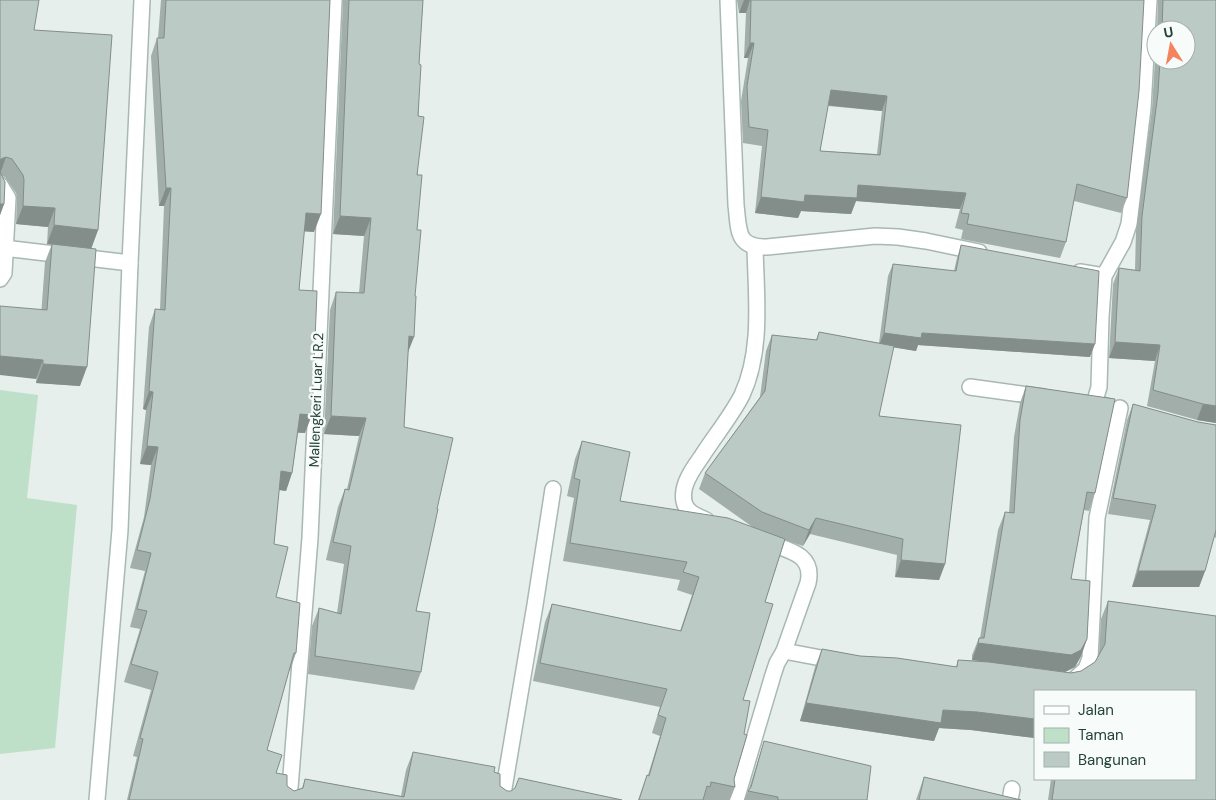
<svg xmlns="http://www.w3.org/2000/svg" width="1216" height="800" font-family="'DM Sans',sans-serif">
  <rect width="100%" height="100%" fill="#e6efeb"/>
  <path fill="#bfe0c8" d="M0,390L38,395L27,498L77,505L55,748L0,754Z"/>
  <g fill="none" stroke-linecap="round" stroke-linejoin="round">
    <defs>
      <g id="minor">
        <path d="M728,0L736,205C739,230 736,248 767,247L875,236L898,237L926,241L979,252"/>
        <path d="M0,185L8,198L4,273L0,279"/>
        <path d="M4,248L130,263"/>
        <path d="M1080,272L1104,276"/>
        <path d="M970,387L1043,397"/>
        <path d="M1106,406L1094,404L1099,387L1101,317L1104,276L1123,242L1129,224L1143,108L1149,0"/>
        <path d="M706,520C691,514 681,509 684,490C686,478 695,466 702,456C714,437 732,415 742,395C763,350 756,295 755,247"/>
        <path d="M763,541C785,550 815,552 808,583L784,651"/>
        <path d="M1074,680L1086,669L1090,658L1097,518L1120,408"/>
        <path d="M97,800L120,530L130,263L142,0"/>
        <path d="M289,800L310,538L334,0"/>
        <path d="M502,800L535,605L553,489"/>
        <path d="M736,800L773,675L777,663L784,651L837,661"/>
        <path d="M1010,800L1012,789"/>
      </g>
    </defs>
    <use href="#minor" stroke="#a8b8b2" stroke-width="18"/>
    <use href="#minor" stroke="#fff" stroke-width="15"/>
  </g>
  <g fill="#a1aea9" fill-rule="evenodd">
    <path d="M0,0L34,30L98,230L91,249L80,386L36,383L45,262L52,244H47L48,227L16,224L17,198L16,193L5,177L2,176L4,204L0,215Z"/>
    <path d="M161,0H330L314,232L304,231L299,290L305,433H298L292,473L286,491L279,490L274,544L276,597L296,653L290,671H289L267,750L276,773L287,786L294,791L302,788L305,779L401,796L406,770L413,752L494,772L500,786L507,791H511L515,789L519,778L622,800H127L137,757L133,756L151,690L124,682L140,629L130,627L145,571L130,568L144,517L151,465L140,464L146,410L143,409L149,327L155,309L160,310L164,206H159L151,56L157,38H158Z"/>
    <path d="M343,0H423L419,64L417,230L408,353L404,427L437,509L416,611L421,672L414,690L308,674L312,626L319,608L337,613L344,564L326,560L338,507L345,489H347L359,436L324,434L330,310L336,292L359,293L364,236L333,234Z"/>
    <path d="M737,0H1144L1127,198L1121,213L1074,201L1066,242L1060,258L961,239L963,230L955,228L960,209L856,201L851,214L801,211L798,218L755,213L762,146L743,143L741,101L748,58H744L746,13H739ZM828,106L882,111L877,154L820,151Z"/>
    <path d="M1158,0H1216V423L1197,420L1147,406L1155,361L1109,358L1113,284L1119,268L1135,270L1136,231L1152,109L1156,43V60H1186V30H1157Z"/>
    <path d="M961,245L1090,357L918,345L916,351L893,347L879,416L945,564L939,580L895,577L897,555L810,534L803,546L785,540L765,602L743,700L734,779L735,787L730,800H638L647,775H648L660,736L652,733L660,707L533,681L545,622L552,604L680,631L692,595L677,590L680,580L563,561L574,498L567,496L575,459L582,441L620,501L754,528L699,489L705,473L760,397L766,351L772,335L816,340L819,332L879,343L888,276L893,264L954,271L957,258Z"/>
    <path d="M1026,386L1115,399L1095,493L1089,511L1084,510L1071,579L1090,581L1087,639L1081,656L1075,667L1065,672L1050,670L1071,673L1081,671L1095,662L1099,654L1101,619L1108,601L1216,616V800H1048L1051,779H1195V691H1035V738L971,730L939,728L934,741L800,721L815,667L822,649L860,656L897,658L956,667L958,660L979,661L972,660V655L979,638H980L998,530L1005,512L1009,513L1014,437L1020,403Z"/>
    <path d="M1133,404L1198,422L1216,425V538L1214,537L1205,571L1199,587H1132L1150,520L1108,514L1127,420Z"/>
    <path d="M764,741L867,800H744L749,789Z"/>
    <path d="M924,777L1021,800H916Z"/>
  </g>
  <g fill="#838d89">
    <path d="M744,0H750L746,13H739Z"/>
    <path d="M750,43H754L748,58H744Z"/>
    <path d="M831,90L887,96L882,111L825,105Z"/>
    <path d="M6,157L0,174V161L1,159Z"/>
    <path d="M858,185L966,193L960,209L856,201L851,214L801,211L798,218L755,213L761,197L805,195Z"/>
    <path d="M166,188H171L164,206H159Z"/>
    <path d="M0,204H4L0,215Z"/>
    <path d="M23,206L55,208L48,227L16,224Z"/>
    <path d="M306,213L321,214L314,232L299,231Z"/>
    <path d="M340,216L371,218L364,236L333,234Z"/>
    <path d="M54,225L98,230L91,249L47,244Z"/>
    <path d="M884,333H922L1095,344L1090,357L918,345L916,351L879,345Z"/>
    <path d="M409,336L414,337L407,355Z"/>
    <path d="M1115,342L1160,345L1155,361L1109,358Z"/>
    <path d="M0,356L43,360L36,379L0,375Z"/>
    <path d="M43,364L87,367L80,386L36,383Z"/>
    <path d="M149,391L153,392L146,410L143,409Z"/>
    <path d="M1203,404L1216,406V423L1197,420Z"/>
    <path d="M300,414L312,415L305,433L294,432Z"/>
    <path d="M331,416L366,418L359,436L324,434Z"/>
    <path d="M147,446L158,447L151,465L140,464Z"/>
    <path d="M281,471L292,473L286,491L274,489Z"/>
    <path d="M816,518L810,534L803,546L809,530Z"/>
    <path d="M901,560L945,564L939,580L895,577Z"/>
    <path d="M1138,571H1205L1199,587H1132Z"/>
    <path d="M1087,639L1081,656L1075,667L1065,672L972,660L978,643Z"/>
    <path d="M806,703L977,712L1035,719V738L971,730L939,728L934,741L800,721Z"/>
  </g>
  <g fill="#bbcac4" stroke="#838d89" fill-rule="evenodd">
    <path d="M0,0H39L34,30L112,35L98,230L54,225L55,208L23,206L24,180L23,175L12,159L6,157L1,159L0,161Z"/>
    <path d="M166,0H330L321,214L306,213L299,290L317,291L312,415L300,414L292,473L281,471L274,544L288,547L276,597L300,603L296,653H294L267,750L282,755L276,773L287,775V786L294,791L303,788L305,779L404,797L413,752L495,767L494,772L500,774V786L507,791H511L515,788L519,778L622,800H129L143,739L140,738L158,672L131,664L147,611L137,609L151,553L137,550L150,499L158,447L147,446L153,392L149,391L155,309L165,310L171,188H166L157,38H164Z"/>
    <path d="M349,0H423L419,64L421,65L418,116L424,117L417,175H422L417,230H421L415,296H416L414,337L409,336L404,427L453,438L437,509H438L416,611L430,613L421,672L315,656L319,608L341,614L351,546L333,542L345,489L349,490L366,418L331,416L336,292L364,293L371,218L340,216Z"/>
    <path d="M751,0H1144L1139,91L1127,198L1077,184L1066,242L967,224L969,214L961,213L966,193L858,185L857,198L805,195L804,202L761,197L768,130L749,127L747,86L754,43H750ZM831,90L887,96L880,155L820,151Z"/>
    <path d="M1163,0H1216V406L1203,404L1153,390L1160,345L1115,342L1119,268L1140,271L1142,216L1158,93L1160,60H1186V30H1162Z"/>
    <path d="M0,172L5,182L4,204H0Z"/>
    <path d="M52,244L96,249L87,367L43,364V360L0,356V306L47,310Z"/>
    <path d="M961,245L1099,271L1095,344L922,333L921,338L884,333L893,264L956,271Z"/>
    <path d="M819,332L894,346L879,416L961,425L945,564L901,560L903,539L816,518L809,530L762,512L705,473L765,391L772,335L817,340Z"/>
    <path d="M1026,386L1115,399L1095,493L1087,492L1071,579L1090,581L1087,639L1081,650L1071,655L978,643L979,638H984L1005,512L1014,513L1020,420Z"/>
    <path d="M1133,404L1198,422L1216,425V530L1205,571H1138L1156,505L1113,498Z"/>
    <path d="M582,441L630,452L620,501L728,518L785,539L765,602L773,604L743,700L750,701L744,734L747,735L734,779L735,787L711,782L710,787L707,786L703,800H639L647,775L649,776L666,718L658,715L667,689L540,663L552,604L681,631L699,577L683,572L687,562L570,543L580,480L574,478Z"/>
    <path d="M1108,601L1216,616V800H1052L1055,779H1195V691H1035V719L977,712L943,710L941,723L806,703L822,649L860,656L897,658L957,667L958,660L989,662L1071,673L1081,671L1095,662L1105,644Z"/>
    <path d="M764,741L871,766L867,800H778V797L748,791L751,787Z"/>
    <path d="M924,777L1021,800H919Z"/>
  </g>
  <g text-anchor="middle" stroke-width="5" stroke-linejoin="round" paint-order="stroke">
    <g font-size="14" fill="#24423a" stroke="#f7fbf9">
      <text transform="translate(316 400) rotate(-88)" y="5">Mallengkeri Luar LR.2</text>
    </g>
  </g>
  <rect x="1034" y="690" width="162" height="90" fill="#f7fbf9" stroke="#a3b1ad"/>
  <rect x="1044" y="706" width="25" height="8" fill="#ffffff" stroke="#a3b1ad"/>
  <text x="1078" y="715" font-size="15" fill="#24423a">Jalan</text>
  <rect x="1044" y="728" width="25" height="15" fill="#bfe0c8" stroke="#a3b1ad"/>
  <text x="1078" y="740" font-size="15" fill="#24423a">Taman</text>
  <rect x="1044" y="752" width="25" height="15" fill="#bbcac4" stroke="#a3b1ad"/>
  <text x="1078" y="765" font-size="15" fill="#24423a">Bangunan</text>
  <g transform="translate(1171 45) rotate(349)"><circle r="24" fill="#f7fbf9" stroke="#a3b1ad"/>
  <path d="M0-4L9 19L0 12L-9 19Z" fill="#f4845f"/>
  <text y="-8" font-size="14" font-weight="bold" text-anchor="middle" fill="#24423a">U</text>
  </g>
</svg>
